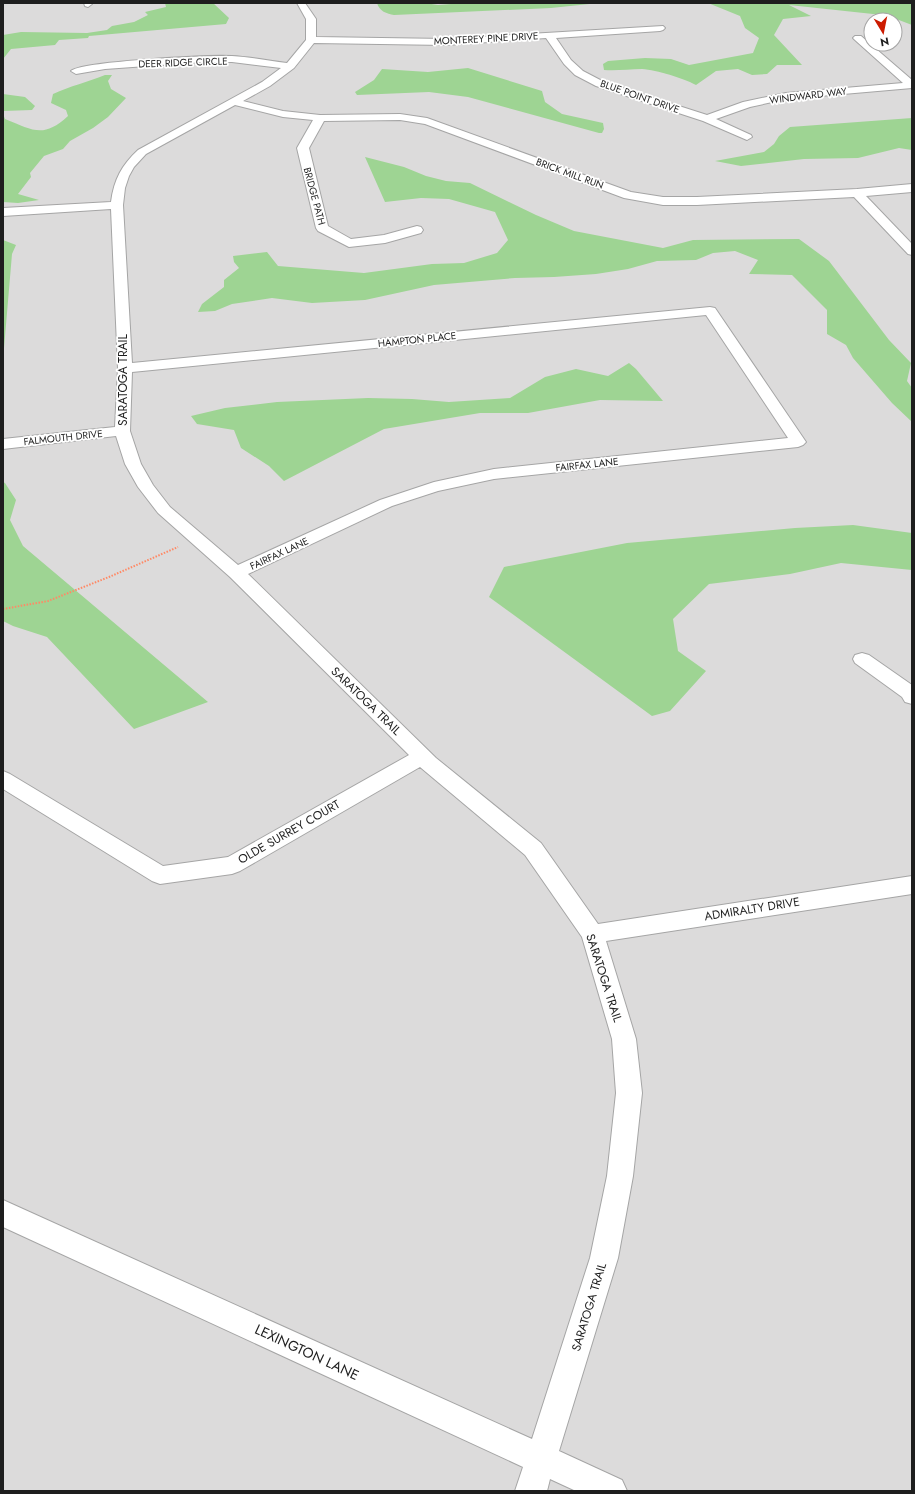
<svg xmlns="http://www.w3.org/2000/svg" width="915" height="1494" font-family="Jost,sans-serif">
  <rect width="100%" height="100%" fill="#f0ede3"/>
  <path fill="#dcdbdb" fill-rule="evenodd" d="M3,3H912V1491H3ZM871,20H895V44H871Z"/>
  <g fill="#9ed493">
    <path d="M165,3H213L229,18L226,24L89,36L88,38L59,40L55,45L11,49L3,59V35L21,32L87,33L107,30L112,26L134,22L148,15L145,12L166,7Z"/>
    <path d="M377,3H425L438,5L464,3H599L551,8L394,15C387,14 379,11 377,3Z"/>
    <path d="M708,3H912V25L891,17L873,14L789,5L811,16L783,19L774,35L802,65H777L767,74L752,75L738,69L716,71L696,85C683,78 657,70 642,69C629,69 617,71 604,70L603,64L608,61L645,58L671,59L689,65L753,53L759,38L745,28L740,16Z"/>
    <path d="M468,68L542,91L545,102L562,114L603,123L604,129L602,133H599L468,97L429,92L357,95L355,92L374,80L382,69L428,72Z"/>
    <path d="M105,75H112L108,81L111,89L126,98L108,117L93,128L70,141L63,149L44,156L30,173L31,177L18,194L39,200L18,203L3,202V114L5,119C33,130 43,139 68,116L66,110L51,103L53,94C70,86 88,82 105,75Z"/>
    <path d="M3,94L25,97L35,106L32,110L3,111Z"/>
    <path d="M912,118V150L899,148L858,158L804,159L741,166L715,161L764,152L774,144L779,136L790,127Z"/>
    <path d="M365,157L404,167L426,176L446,181L470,183L536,215L574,231L663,248L693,240L799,239L829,261L889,340L911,363L907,381L912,388V422L892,403L853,358L846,345L827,334V310L792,275L749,274L758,260L735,251L713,253L696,260L657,261L628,269L596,274L554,277L515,278L434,285L365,300L312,303L272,298L232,304L215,311L198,312L202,304L224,287V280L239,268L234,262L233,256L267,252L278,266L364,273L432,264L464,263L497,253L508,240L495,212L449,199L421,198L385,202Z"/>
    <path d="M3,240L16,245L12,254L3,360Z"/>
    <path d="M629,363L636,369L663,401L600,400L528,413H480L384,429L284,481L269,466L241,448L234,430L197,424L191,416L225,408L277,402L368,398L412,399L449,402L510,398L545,377L576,369L608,376Z"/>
    <path d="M3,482L5,483L16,500L10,520L23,546L208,702L134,729L47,637L13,626L3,621Z"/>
    <path d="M853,525L912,533V570L841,563L790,574L709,584L673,619L678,651L706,671L670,711L652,716L489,597L504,567L627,543L795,528Z"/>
  </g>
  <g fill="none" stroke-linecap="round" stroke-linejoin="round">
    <defs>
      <g id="minor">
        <path d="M84,3H92V4L88,7L85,6Z"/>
        <path d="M297,3H305L316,19V37L446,39L663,26L665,28L663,30L660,31L556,38L571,60L583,71L604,82L707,115L743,102L786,93L903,83L855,40L853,38L855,36H861L912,80V88L786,99L750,107L716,119L751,135L752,137L747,140L703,121L596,86L575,75L564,64L546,38L446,45L314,43L294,68L270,86L243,101L283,111L320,115L400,114L427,118L631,192L663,197H697L857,189L912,184V192L866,196L912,244V255L908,254L854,197L697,205H663L624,198L425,124L400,120L324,121L309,148L328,226L351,239L384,235L417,226L421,227L423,230L421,233L385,243L349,247L318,231L316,228L297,148L313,120L283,117L235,105L146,154L134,167L129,176L125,188L123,205L132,363L710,307L715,308L806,442L803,445L798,447L494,479L438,491L392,506L248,574L436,758L541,843L598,924L912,876V894L606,941L636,1039L642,1093L633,1176L618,1258L559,1451L622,1480L627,1491H576L550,1479L547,1491H515L523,1467L3,1227V1200L532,1439L590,1258L607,1176L616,1093L612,1039L582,937L525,855L420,767L240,871L232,874L160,884L152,881L3,789V771L10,774L163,866L228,857L409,755L230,577L158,513L138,487L125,464L116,436L3,449V439L115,427L118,368L111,209L3,216V208L111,202C114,179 122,165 138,150L262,82L281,68L232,62H202L105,69L76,74L71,71C80,61 212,55 232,56C251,57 269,61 287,63L306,40V19ZM706,315L788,438L494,469L434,482L380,500L238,565L170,507L153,485L141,464L130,431L132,372Z"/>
        <path d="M862,653L869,655L912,685V704L905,702L902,697L855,663L853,659L855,655Z"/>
      </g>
    </defs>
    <use href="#minor" stroke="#a5a5a5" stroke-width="2"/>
    <path stroke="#ff8965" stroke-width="2" stroke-dasharray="1.5 1.5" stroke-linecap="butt" d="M3,609L48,601L109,577L178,547"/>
    <use href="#minor" fill="#fff" fill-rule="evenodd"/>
  </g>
  <g text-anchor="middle" stroke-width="3.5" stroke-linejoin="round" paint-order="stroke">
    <g font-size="10" fill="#1e1e1e" stroke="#fff">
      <text transform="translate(486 38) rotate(-3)" y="4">MONTEREY PINE DRIVE</text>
      <text transform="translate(183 62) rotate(-2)" y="4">DEER RIDGE CIRCLE</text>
      <text transform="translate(808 95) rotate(-7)" y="4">WINDWARD WAY</text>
      <text transform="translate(640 96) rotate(19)" y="4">BLUE POINT DRIVE</text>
      <text transform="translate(570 173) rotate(20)" y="4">BRICK MILL RUN</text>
      <text transform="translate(315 196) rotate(75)" y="4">BRIDGE PATH</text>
      <text transform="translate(417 339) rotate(-6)" y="4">HAMPTON PLACE</text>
      <text transform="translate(63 437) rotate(-6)" y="4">FALMOUTH DRIVE</text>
      <text transform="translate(587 464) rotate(-6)" y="4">FAIRFAX LANE</text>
      <text transform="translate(279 553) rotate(-25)" y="4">FAIRFAX LANE</text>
    </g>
    <g font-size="12" fill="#1e1e1e" stroke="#fff">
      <text transform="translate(123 380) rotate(-90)" y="4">SARATOGA TRAIL</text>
      <text transform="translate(366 701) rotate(44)" y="4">SARATOGA TRAIL</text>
      <text transform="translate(289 832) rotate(-30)" y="4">OLDE SURREY COURT</text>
      <text transform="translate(752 909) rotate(-9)" y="4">ADMIRALTY DRIVE</text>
      <text transform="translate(604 978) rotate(72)" y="4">SARATOGA TRAIL</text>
      <text transform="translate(589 1307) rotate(-73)" y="4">SARATOGA TRAIL</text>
    </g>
    <g font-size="14" fill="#1e1e1e" stroke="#fff">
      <text transform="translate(307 1352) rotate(25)" y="5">LEXINGTON LANE</text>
    </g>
  </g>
  <rect width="915" height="1494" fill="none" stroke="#1e1e1e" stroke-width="8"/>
  <g transform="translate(883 32) rotate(170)"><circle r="19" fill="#ffffff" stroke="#a5a5a5"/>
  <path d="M0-3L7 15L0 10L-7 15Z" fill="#cc1b00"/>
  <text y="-6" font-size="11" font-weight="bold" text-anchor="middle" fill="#1e1e1e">N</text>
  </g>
</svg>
